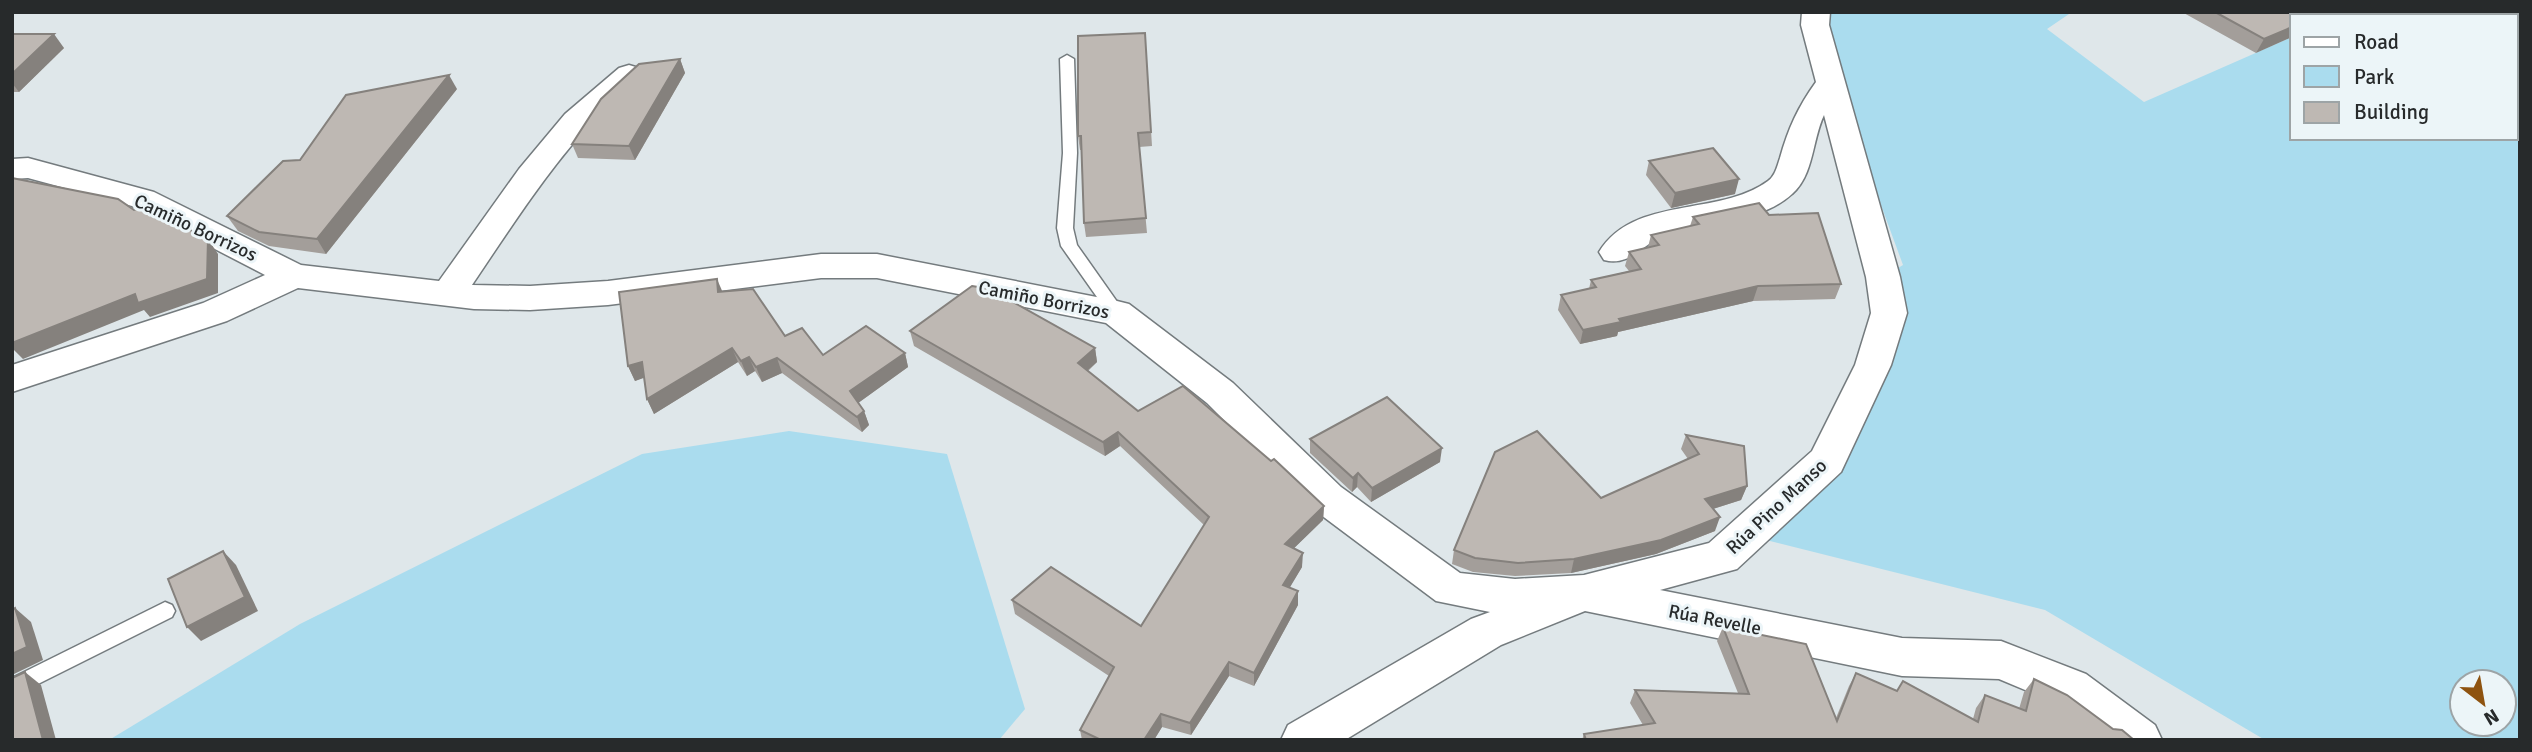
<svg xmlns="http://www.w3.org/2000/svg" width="2532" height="752" font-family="Signika,sans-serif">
  <rect width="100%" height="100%" fill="#dfe7ea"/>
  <g fill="#aadcee" fill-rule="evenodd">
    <path d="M1824,12H2072L2047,29L2144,102L2292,37V138H2516V25L2520,27V740H2265L2045,610L1746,535L1827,461L1883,277L1903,265L1815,25ZM2462,682H2504V724H2462Z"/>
    <path d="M2349,12H2493L2499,16H2341Z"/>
    <path d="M789,431L947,454L1025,709L999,740H109L300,624L642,454Z"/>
  </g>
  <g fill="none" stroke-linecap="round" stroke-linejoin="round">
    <defs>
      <g id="service">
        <path d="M1067,55L1074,59L1077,153L1073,228L1077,245L1125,313L1117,319L1111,317L1061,246L1057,228L1063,153L1060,59Z"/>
        <path d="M165,602L172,605L175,611L172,617L12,697V678Z"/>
      </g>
      <path id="minor" d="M1802,12H1830L1829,25L1900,277L1907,313L1891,365L1841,472L1737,569L1660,590L1902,638L2001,641L2086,674L2155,725L2162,740H2103L2054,702L1999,679L1902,676L1585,611L1501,645L1345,740H1281L1288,725L1471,619L1490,612L1436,601L1313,509L1207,403L1106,323L877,278H821L608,305L530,310L474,309L298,288L227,321L12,392V365L203,303L265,275L132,206L28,178L12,179V159L28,158L154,192L301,265L439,281L519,169L565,114L619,68L629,65L639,68L644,74C628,96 600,112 582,133C541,180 507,233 472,285L530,286L608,281L821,254H877L1117,301L1129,304L1233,383L1341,487L1460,573L1515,579L1584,575L1709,543L1812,451L1855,365L1871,313L1866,277L1824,115C1812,140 1814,175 1792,194C1758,225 1706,220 1665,235C1642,244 1630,267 1604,260L1599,252C1634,195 1719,217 1768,181C1775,176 1777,167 1780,158C1788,129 1798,107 1816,82L1801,25Z"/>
      <path id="tertiary" d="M2479,12H2511L2513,16H2481Z"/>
    </defs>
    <use href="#service" stroke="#747b7e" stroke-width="3"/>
    <use href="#minor" stroke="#747b7e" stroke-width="3"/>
    <use href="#tertiary" stroke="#747b7e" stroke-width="4"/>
    <use href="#service" fill="#fff" fill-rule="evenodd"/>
    <use href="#minor" fill="#fff" fill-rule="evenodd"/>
    <use href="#tertiary" fill="#fff" fill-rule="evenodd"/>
  </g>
  <g fill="#a39e9a">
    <path d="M2182,12H2328L2322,16H2292L2256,53Z"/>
    <path d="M1145,33L1152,146L1139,147L1147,233L1086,237L1084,223L1081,150H1080L1078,136Z"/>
    <path d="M12,34L64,48L19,92H12Z"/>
    <path d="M680,59L685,73L635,160L578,158L572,144Z"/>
    <path d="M457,89L326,254L269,246L238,231L227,216L300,160Z"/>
    <path d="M1649,161L1735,194L1671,208L1646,175Z"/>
    <path d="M1769,215L1841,284L1835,299L1753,301L1618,332L1617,336L1580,344L1558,310L1561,295L1589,289L1591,280L1629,271L1625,266L1629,252L1648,247L1651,235L1690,226L1693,217Z"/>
    <path d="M722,292L785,336L823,355L905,353L908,367L858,403L864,411L869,425L862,432L782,373L762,382L755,371L747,376L738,362L654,414L647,399L645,377L635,381L628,366Z"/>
    <path d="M910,331L1095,348L1097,362L1088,371L1138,411L1324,506L1323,520L1294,548L1302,567L1289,588L1298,605L1254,686L1229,676L1191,735L1162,727L1154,740H1082L1080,730L1109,676L1015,614L1012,600L1141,626L1204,525L1120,446L1105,456L914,346Z"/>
    <path d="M1686,435L1747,486L1741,500L1713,509L1715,531L1656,554L1571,573L1515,576L1473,572L1452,564L1454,550L1601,498L1688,459L1681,449Z"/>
    <path d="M1310,439L1440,462L1371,502L1357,487L1352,492L1310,453Z"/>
    <path d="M1723,627L1836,718L1849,686L1856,673L1896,691L1973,719L1976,708L1985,695L2019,709L2024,692L2034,679L2113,729L2134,740H1582L1584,734L1643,725L1630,703L1635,690L1738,693L1717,641Z"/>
  </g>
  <g fill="#85817d">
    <path d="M2310,12H2328L2322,16H2304Z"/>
    <path d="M2292,27V37L2256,53L2264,39Z"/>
    <path d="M54,34L64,48L19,92L12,83V74Z"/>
    <path d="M680,59L685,73L635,160L629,146Z"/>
    <path d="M449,75L457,89L326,254L317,239Z"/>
    <path d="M1739,179L1735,194L1671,208L1675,193Z"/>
    <path d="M208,239L218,254V293L150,317L144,310L23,359L12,348V343Z"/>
    <path d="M717,279L723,293L718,292Z"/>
    <path d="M1758,286L1753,301L1618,332L1617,336L1580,344L1583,330L1619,319Z"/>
    <path d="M732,348L738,362L654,414L647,399Z"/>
    <path d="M1095,348L1097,362L1080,377L1078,363Z"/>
    <path d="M905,353L908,367L854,406L850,391Z"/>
    <path d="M749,357L755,371L747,376L741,361Z"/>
    <path d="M777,358L782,373L762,382L756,367Z"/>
    <path d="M642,362L649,376L635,381L628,366Z"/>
    <path d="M864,411L869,425L862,432L857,417Z"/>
    <path d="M1118,432L1120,446L1105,456L1103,442Z"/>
    <path d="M1442,448L1440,462L1371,502L1372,488Z"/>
    <path d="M1358,473L1357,487L1352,492L1353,478Z"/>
    <path d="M1747,486L1741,500L1700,513L1705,499Z"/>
    <path d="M1324,506L1323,520L1285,557V544Z"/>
    <path d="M1720,517L1715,531L1656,554L1571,573L1574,559Z"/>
    <path d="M223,551L236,565L258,611L201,641L187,627Z"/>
    <path d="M1303,553L1302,567L1283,599V585Z"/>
    <path d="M1298,591V605L1254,686V673Z"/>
    <path d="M15,608L31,622L43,660L12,675V654Z"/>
    <path d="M1229,662V676L1191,735L1190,723Z"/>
    <path d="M25,672L41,685L56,740H43Z"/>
    <path d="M1161,714L1162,727L1154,740H1144Z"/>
  </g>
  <g fill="#beb8b3" stroke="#85817d" stroke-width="2">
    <path d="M2215,12H2310L2304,16H2292V27L2264,39Z"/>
    <path d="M1145,33L1151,132L1138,133L1146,218L1084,223L1081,136H1078V36Z"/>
    <path d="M12,34H54L12,74Z"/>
    <path d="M680,59L629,146L572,144L601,99L639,64Z"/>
    <path d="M449,75L317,239L259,232L227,216L283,161L300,160L346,95Z"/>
    <path d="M1713,148L1739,179L1675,193L1649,161Z"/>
    <path d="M12,178L118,199L134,210L145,207L208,239L207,279L138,303L135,294L12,343Z"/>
    <path d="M1759,203L1769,215L1818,213L1841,284L1758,286L1619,319L1621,322L1583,330L1561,295L1596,287L1591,280L1641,269L1629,252L1659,245L1651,235L1699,224L1693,217Z"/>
    <path d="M717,279L718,292L753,289L785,336L802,328L823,355L866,326L905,353L850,391L864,411L857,417L777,358L756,367L749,357L741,361L732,348L647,399L642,362L628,366L619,292Z"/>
    <path d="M972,286L990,289L1095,348L1078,363L1138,411L1183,386L1271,461L1274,459L1324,506L1285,544L1303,553L1283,585L1298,591L1254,673L1229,662L1190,723L1161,714L1144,740H1101L1080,730L1114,667L1012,600L1051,567L1141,626L1209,517L1118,432L1103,442L910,331Z"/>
    <path d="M1387,397L1442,448L1372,488L1358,473L1353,478L1310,439Z"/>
    <path d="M1537,431L1601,498L1699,454L1686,435L1744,446L1747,486L1705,499L1720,517L1661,540L1574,559L1518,563L1475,558L1454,550L1495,452Z"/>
    <path d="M223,551L245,597L187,627L168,579Z"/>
    <path d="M15,608L27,647L12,654V610Z"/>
    <path d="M1723,627L1806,644L1837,721L1856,673L1897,691L1903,681L1978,722L1985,695L2026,711L2034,679L2067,695L2113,729L2122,730L2134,740H1586L1584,734L1655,723L1635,690L1749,694Z"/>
    <path d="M25,672L43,740H12V678Z"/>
  </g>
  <g text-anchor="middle" stroke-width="6" stroke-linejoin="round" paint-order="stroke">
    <g font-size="19" fill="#272a2b" stroke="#ecf5f8">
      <text transform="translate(196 227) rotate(25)" y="7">Camiño Borrizos</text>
      <text transform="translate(1044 299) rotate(11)" y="7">Camiño Borrizos</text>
      <text transform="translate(1776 506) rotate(-43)" y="7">Rúa Pino Manso</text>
      <text transform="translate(1715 619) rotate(11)" y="7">Rúa Revelle</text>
    </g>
  </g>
  <rect width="2532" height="752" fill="none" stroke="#272a2b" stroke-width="28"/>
  <rect x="2290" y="14" width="228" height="126" fill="#ecf5f8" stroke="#9da4a6" stroke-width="2"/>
  <rect x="2304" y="37" width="35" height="10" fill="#ffffff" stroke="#9da4a6" stroke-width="2"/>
  <text x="2354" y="49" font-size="21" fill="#272a2b">Road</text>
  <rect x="2304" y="66" width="35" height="21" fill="#aadcee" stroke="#9da4a6" stroke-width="2"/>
  <text x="2354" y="84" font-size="21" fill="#272a2b">Park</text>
  <rect x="2304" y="102" width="35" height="21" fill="#beb8b3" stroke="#9da4a6" stroke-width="2"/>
  <text x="2354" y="119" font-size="21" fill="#272a2b">Building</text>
  <g transform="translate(2483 703) rotate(149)"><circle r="33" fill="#ecf5f8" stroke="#9da4a6" stroke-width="2"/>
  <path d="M0-5L12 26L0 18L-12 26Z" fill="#8e5310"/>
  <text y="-10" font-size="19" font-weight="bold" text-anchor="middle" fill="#272a2b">N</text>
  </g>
</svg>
